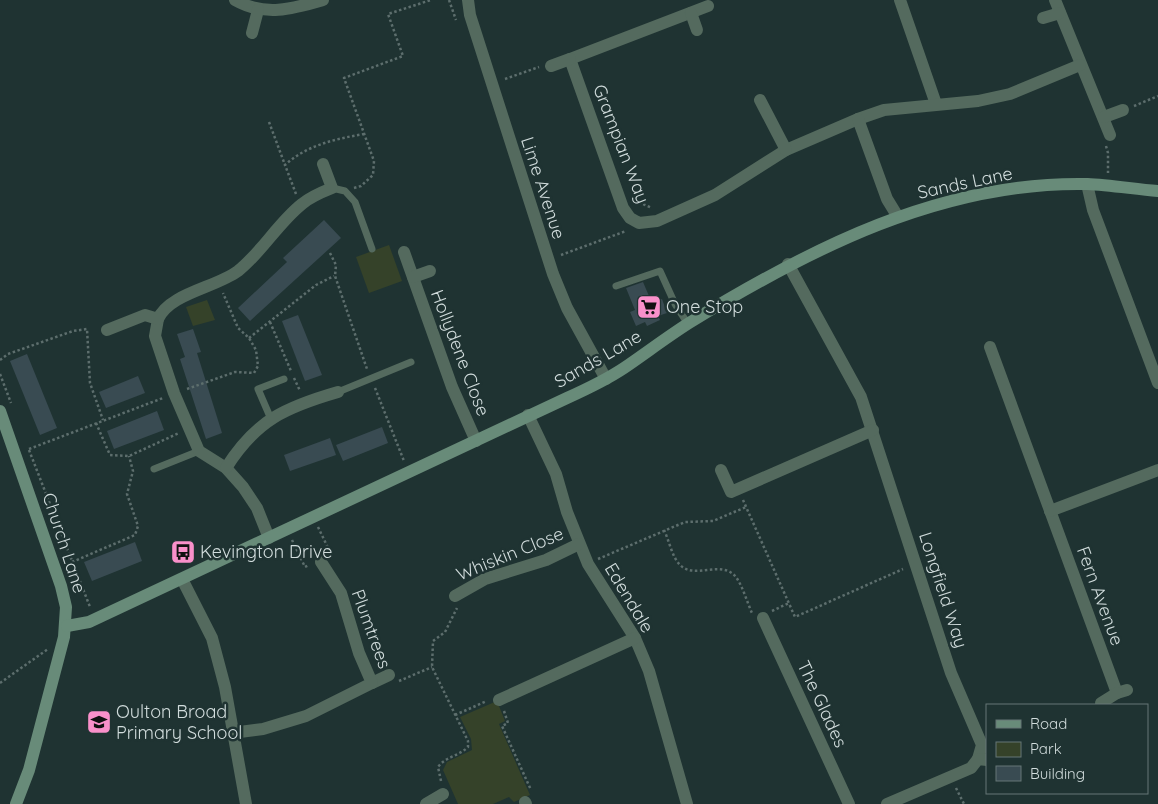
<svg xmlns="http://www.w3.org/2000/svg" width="1158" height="804" font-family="Quicksand,sans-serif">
  <rect width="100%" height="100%" fill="#1f3332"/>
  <g fill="#354229">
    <path d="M389,245L402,281L369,293L356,257Z"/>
    <path d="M207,300L215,320L193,326L186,307Z"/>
    <path d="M497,701L505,721L499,724L530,795L514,802L509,797L493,804H458L443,770L447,762L472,750L471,739L460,717Z"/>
  </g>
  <g fill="#394b52">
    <path d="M324,220L341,238L250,321L238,308L287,262L283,258Z"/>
    <path d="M643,282L652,303L662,299L667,313L658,316L660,320L647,326L645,322L636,326L630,312L635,310L626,288Z"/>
    <path d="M298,315L322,375L305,381L282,321Z"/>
    <path d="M193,329L201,352L197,353L222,433L206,439L180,359L185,357L177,334Z"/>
    <path d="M27,354L57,428L40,435L10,361Z"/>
    <path d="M138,376L145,393L106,408L99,392Z"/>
    <path d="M157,411L164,430L114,449L107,431Z"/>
    <path d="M382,427L388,443L343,461L336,445Z"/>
    <path d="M330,438L336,455L290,471L284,455Z"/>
    <path d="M135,542L142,561L92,581L84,562Z"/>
  </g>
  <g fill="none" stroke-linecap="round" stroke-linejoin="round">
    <g stroke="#5d6e6d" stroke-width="2.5" stroke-dasharray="2.5 2.5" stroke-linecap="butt">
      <path d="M449,0L456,20"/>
      <path d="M505,79L539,67"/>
      <path d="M1134,106L1158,96"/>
      <path d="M269,122L285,165"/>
      <path d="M1106,146L1108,153V173"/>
      <path d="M354,188L361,186L373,175L374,161L344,78L403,56L388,14L431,0"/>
      <path d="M296,194L285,165C307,145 335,139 364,134"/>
      <path d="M634,200L652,208"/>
      <path d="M330,253L336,265L335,276L367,369"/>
      <path d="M561,255L626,231"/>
      <path d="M270,322L291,371"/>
      <path d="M249,338L316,285L334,276"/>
      <path d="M0,360L8,354L73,331L87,329L90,383L103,420"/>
      <path d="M0,374L11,403"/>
      <path d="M294,378L300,391"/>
      <path d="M375,388L404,461"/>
      <path d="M187,389L235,372L254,373L258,366L256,350L249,338L238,328L223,293"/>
      <path d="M96,423L110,455L129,456L179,433"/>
      <path d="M29,449L163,398"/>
      <path d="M29,450L90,607"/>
      <path d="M743,500L795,617L903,569"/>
      <path d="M318,527L330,552"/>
      <path d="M664,530C669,540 672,557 680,565C695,580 721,559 736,577C743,587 747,602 752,613"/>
      <path d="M292,540L305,567L309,565"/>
      <path d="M598,559L685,522L713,521L746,507"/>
      <path d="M72,562L135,535L138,526L127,494L133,471L129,456"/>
      <path d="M772,611L789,603"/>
      <path d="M399,681L432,667"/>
      <path d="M0,683L48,649"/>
      <path d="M504,711L508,723L502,726L531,790"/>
      <path d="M455,715L487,701"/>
      <path d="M441,781L438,767C445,757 459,756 468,747V741L432,667L433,641L445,632L457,608"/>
      <path d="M956,788L964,804"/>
    </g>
    <g stroke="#546a5e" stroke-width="7">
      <path d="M332,188L345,191L355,202L372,249"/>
      <path d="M616,286L660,271L675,304L688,324"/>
      <path d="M338,392L411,362"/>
      <path d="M271,419L258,389L284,379"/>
      <path d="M154,469L199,451"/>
    </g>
    <g stroke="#546a5e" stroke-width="12">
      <path d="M235,0C265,17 292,9 323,0"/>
      <path d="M468,0L470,15L553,274L567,308L606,379"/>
      <path d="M900,0L936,104"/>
      <path d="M1055,0L1110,135"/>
      <path d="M708,6L570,59L623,208L630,218L639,223L657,221L715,195L786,150L858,119L884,110L978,101L1010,94L1080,65"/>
      <path d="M691,13L697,30"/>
      <path d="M1043,18L1060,13"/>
      <path d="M252,33L258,10"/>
      <path d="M551,66L570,59"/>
      <path d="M760,100L786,150"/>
      <path d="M1104,117L1123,110"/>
      <path d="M858,119L887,199L898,217"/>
      <path d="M1087,184L1093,210L1158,383"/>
      <path d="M404,252L452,387L476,441"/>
      <path d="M788,264L861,397L951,673L982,745L978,759"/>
      <path d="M413,277L430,271"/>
      <path d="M158,319L155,336L174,393L199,451L226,468L243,487L257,508L269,538"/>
      <path d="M107,330L145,315L158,319C170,293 215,288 238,271C262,252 278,223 302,204C310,197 322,192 332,188L323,164"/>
      <path d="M990,347L1117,693L1127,690"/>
      <path d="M528,415L556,474L567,512L588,564L635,638L649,671L687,804"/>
      <path d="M226,468C256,420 286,407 338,392"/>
      <path d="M721,470L731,492L873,430"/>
      <path d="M1050,511L1158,470"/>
      <path d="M182,579L212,638L225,687L246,804"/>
      <path d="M455,596L485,579L546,560L579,544"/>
      <path d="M763,618L849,804"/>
      <path d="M372,683L389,675"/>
      <path d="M499,700L635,638"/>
      <path d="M1101,703L1117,693"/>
      <path d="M232,733L263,729L306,716L372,683L359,653L341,593L321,562"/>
      <path d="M525,802L526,804"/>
      <path d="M426,804L443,794"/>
      <path d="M887,804L971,768L978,759L987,760"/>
    </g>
    <g stroke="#688b79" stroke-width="12">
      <path d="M0,411L61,586L66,607L64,637L29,770L16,804"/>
      <path d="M67,626L89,622L567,398C587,389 606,380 624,368C646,353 667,337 689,323C809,249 942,181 1087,184C1110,185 1134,189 1158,191"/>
    </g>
  </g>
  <defs>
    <symbol id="supermarket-square" viewBox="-11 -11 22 22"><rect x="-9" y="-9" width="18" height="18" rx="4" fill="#f990ca" stroke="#1f3332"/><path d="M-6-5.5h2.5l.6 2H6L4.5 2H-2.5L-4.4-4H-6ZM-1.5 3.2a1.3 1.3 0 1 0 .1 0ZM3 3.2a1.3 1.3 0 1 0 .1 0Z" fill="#111"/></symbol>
    <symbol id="bus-square" viewBox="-11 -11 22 22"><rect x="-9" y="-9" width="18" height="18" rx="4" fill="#f990ca" stroke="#1f3332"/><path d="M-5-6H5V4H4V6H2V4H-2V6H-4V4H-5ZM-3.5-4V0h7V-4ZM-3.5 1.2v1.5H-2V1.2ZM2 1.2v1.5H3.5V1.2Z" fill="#111"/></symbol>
    <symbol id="school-square" viewBox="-11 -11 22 22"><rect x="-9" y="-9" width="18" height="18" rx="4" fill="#f990ca" stroke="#1f3332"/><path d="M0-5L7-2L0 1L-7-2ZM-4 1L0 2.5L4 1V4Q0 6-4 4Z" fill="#111"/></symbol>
  </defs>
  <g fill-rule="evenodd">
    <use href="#supermarket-square" x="635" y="293" width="28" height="28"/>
    <use href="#bus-square" x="169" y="538" width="28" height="28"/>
    <use href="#school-square" x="85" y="708" width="28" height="28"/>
  </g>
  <g text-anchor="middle" stroke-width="5" stroke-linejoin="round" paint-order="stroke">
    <g font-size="18" fill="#d1dcdc" stroke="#1f3332">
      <text transform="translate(621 144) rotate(69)" y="6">Grampian Way</text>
      <text transform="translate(965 183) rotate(-12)" y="6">Sands Lane</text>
      <text transform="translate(543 188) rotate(72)" y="6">Lime Avenue</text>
      <text transform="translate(460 353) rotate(69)" y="6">Hollydene Close</text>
      <text transform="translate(598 359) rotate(-30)" y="6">Sands Lane</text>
      <text transform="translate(64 543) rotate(72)" y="6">Church Lane</text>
      <text transform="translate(510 554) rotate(-22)" y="6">Whiskin Close</text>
      <text transform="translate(943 590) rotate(72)" y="6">Longfield Way</text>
      <text transform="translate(1100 596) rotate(70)" y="6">Fern Avenue</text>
      <text transform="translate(629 598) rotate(59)" y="6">Edendale</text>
      <text transform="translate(371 629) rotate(70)" y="6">Plumtrees</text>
      <text transform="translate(822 704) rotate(65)" y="6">The Glades</text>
    </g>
    <g font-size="18" fill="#d1dcdc" stroke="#1f3332" text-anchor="start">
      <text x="666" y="313">One Stop</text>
      <text x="200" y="558">Kevington Drive</text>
      <text x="116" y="718">Oulton Broad<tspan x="116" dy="21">Primary School</tspan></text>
    </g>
  </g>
  <rect x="986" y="704" width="162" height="90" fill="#1f3332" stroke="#667776"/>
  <rect x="996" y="720" width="25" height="8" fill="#688b79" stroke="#667776"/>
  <text x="1030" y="729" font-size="15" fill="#d1dcdc">Road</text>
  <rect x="996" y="742" width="25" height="15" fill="#354229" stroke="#667776"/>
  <text x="1030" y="754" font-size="15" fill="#d1dcdc">Park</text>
  <rect x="996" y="766" width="25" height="15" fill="#394b52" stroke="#667776"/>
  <text x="1030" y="779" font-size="15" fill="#d1dcdc">Building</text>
</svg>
